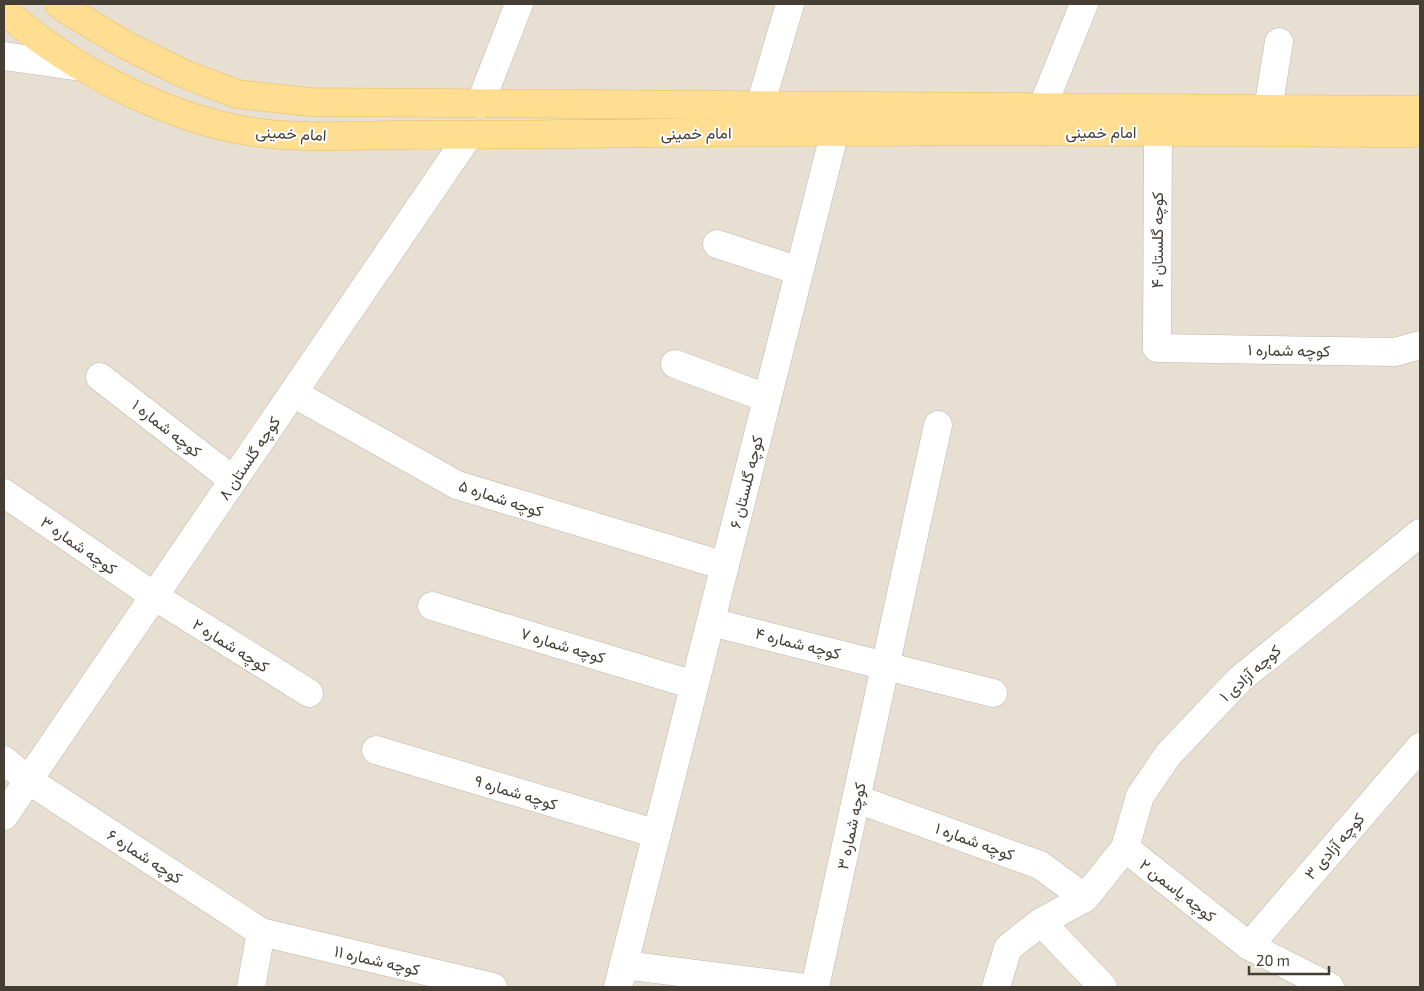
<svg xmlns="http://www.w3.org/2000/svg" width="1424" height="991" font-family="'Exo 2',Vazirmatn,sans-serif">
  <rect width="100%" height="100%" fill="#f2eee4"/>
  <rect fill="#e7e0d2" x="4" y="4" width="1416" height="983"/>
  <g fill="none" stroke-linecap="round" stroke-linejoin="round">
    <defs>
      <g id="minor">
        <path d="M4,56L81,67"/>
        <path d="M480,104L519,4"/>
        <path d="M760,106L790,4"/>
        <path d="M1042,108L1084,4"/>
        <path d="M1268,109L1279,42"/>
        <path d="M1158,132L1157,348L1395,352L1420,345"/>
        <path d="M717,244L799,271"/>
        <path d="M675,364L767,398"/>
        <path d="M100,377L233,480"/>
        <path d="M293,393L457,485L725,566"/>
        <path d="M4,493L154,596L309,693"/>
        <path d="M432,606L694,685"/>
        <path d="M711,622L993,693"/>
        <path d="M376,750L657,834"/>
        <path d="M4,760L28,780L261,932L493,987"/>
        <path d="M857,799L1040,865L1085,898"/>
        <path d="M4,816L469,135"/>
        <path d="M1125,848L1140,796L1168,755L1240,679L1420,533"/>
        <path d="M1041,922L1085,898L1125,848L1249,946L1330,987"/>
        <path d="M1249,946L1420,747"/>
        <path d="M624,965L798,987"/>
        <path d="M251,987L261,932"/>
        <path d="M618,987L835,131"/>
        <path d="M815,987L938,425"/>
        <path d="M996,987L1008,948L1041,922L1103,987"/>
      </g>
      <g id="primary">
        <path d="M59,4L72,13L127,46L187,75L237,94L309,102L1420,110"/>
        <path d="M4,10C66,66 159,114 241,130C288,139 345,136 394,135C484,135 573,134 663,133C915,130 1168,132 1420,133"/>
      </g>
    </defs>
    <use href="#minor" stroke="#beb6a7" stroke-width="29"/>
    <use href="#primary" stroke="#e6bc5f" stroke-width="29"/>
    <use href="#minor" stroke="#fff" stroke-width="28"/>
    <use href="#primary" stroke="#ffde91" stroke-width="28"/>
  </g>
  <g text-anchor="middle" stroke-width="4" stroke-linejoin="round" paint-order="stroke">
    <g font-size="16" fill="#453e34" stroke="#fff">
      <text x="1101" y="138">امام خمینی</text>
      <text transform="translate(291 133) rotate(3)" y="6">امام خمینی</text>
      <text transform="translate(696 133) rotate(-1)" y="6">امام خمینی</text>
      <text transform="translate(1157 240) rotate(-90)" y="6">کوچه گلستان ۴</text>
      <text transform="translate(1289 350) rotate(1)" y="6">کوچه شماره ۱</text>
      <text transform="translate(167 428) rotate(38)" y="6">کوچه شماره ۱</text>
      <text transform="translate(249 458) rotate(-56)" y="6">کوچه گلستان ۸</text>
      <text transform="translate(746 482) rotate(-76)" y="6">کوچه گلستان ۶</text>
      <text transform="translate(501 498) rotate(18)" y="6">کوچه شماره ۵</text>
      <text transform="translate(79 545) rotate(35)" y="6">کوچه شماره ۳</text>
      <text transform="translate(798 643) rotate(14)" y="6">کوچه شماره ۴</text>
      <text transform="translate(231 645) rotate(32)" y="6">کوچه شماره ۲</text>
      <text transform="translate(563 645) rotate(17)" y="6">کوچه شماره ۷</text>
      <text transform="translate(1250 673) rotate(-42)" y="6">کوچه آزادی ۱</text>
      <text transform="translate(516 792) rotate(17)" y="6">کوچه شماره ۹</text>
      <text transform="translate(851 826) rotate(-78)" y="6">کوچه شماره ۳</text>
      <text transform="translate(975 841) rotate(20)" y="6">کوچه شماره ۱</text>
      <text transform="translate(1334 846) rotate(-49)" y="6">کوچه آزادی ۳</text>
      <text transform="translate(145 856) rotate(33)" y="6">کوچه شماره ۶</text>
      <text transform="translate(1178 890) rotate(38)" y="6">کوچه یاسمن ۲</text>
      <text transform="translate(377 960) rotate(13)" y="6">کوچه شماره ۱۱</text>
    </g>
  </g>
  <rect width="1424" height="991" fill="none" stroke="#453e34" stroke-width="10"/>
  <path d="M1249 966v8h80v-8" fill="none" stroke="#453e34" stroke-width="2.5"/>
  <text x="1256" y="966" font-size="15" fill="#453e34" stroke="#ffffff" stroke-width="4" paint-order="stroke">20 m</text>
</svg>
